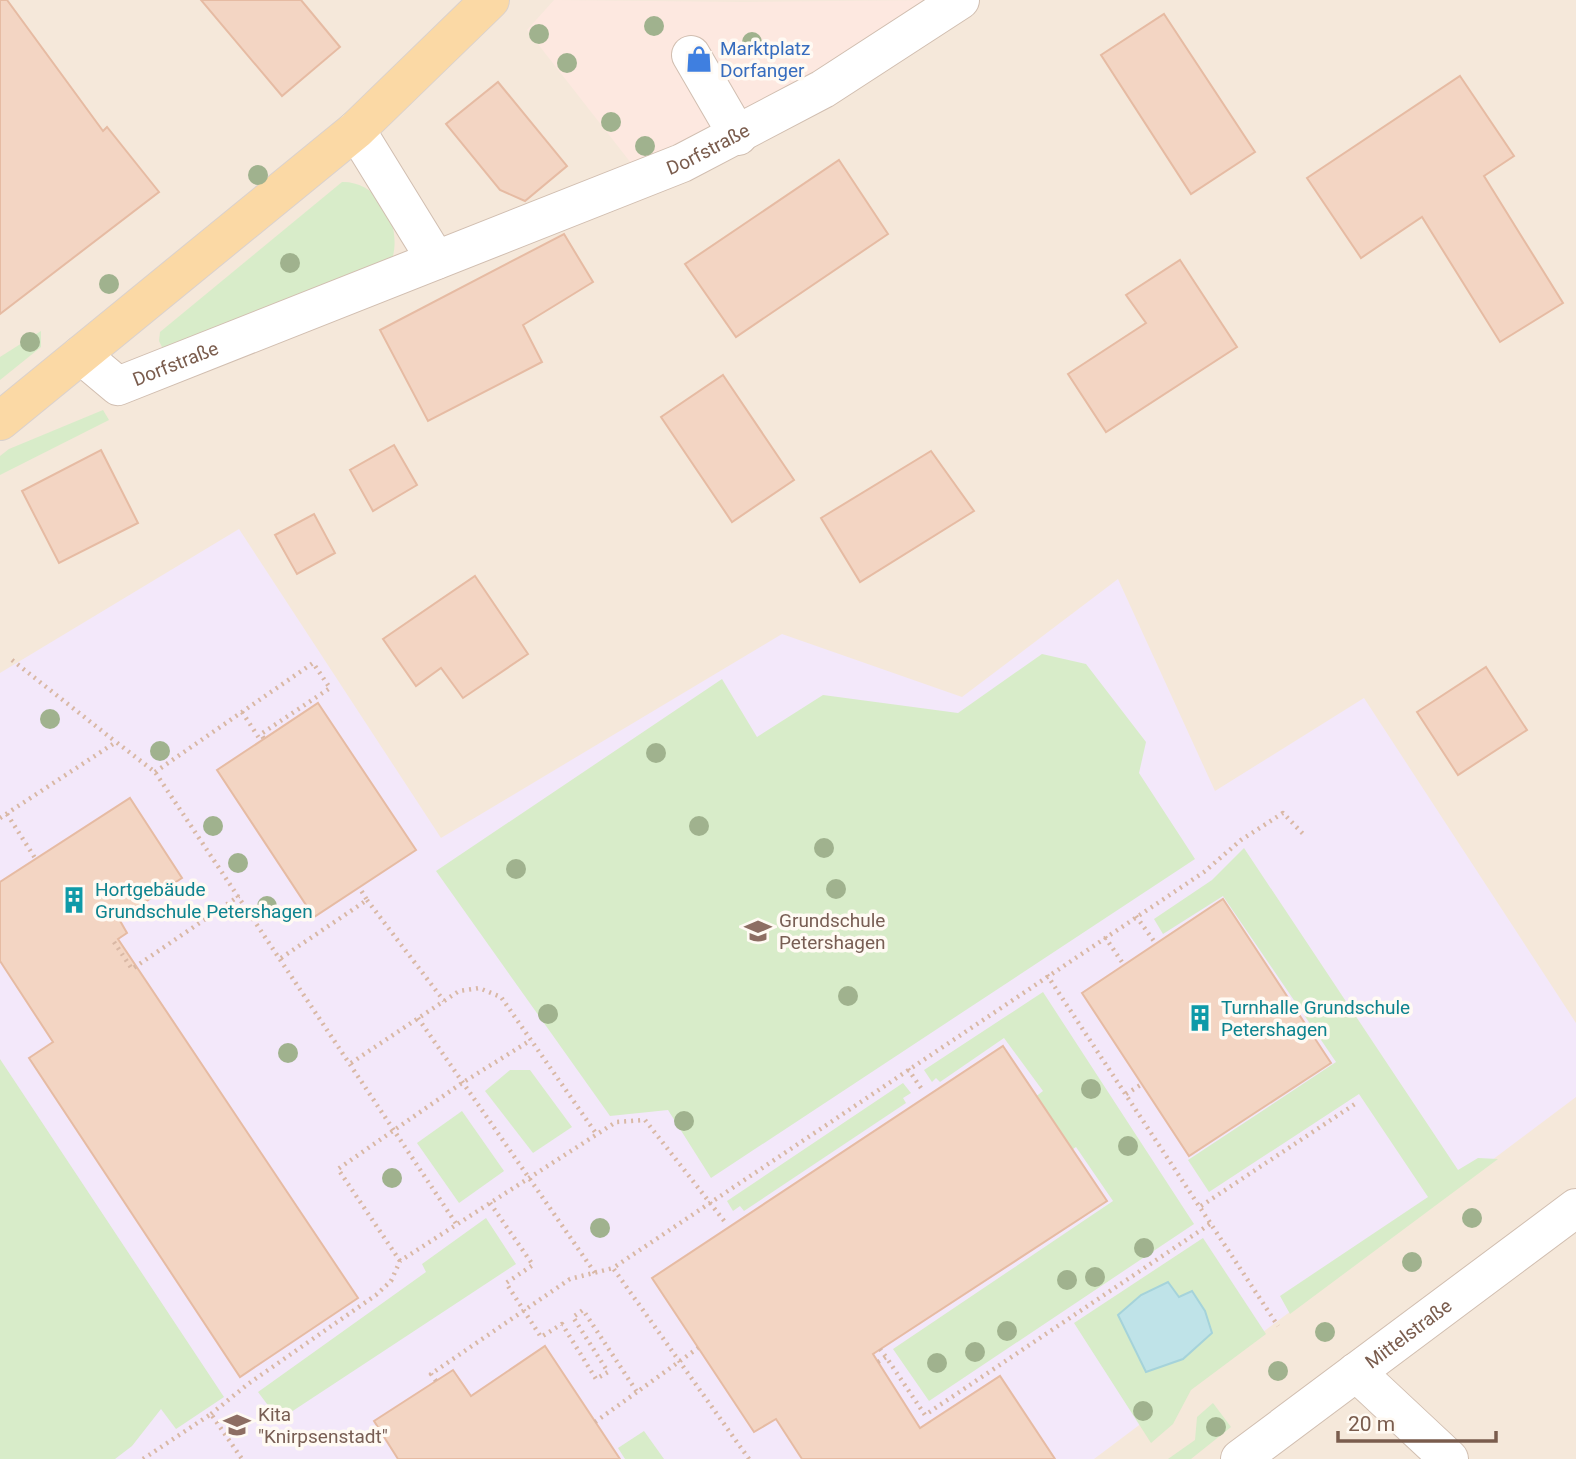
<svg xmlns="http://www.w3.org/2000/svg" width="1576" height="1459" font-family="Roboto,sans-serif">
  <rect width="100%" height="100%" fill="#fdf6ec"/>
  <rect fill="#f5e8da" x="0" y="0" width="1576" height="1459"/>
  <path fill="#fde8e0" d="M554,0L743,2L934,0L712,135L631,163L527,30Z"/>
  <path fill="#f3e8fa" d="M239,529L441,838L782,634L962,697L1118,579L1215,791L1364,698L1576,1023V1097L1094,1459H0V673Z"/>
  <g fill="#d8ecc9">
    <path d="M342,182C378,181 401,223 393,256L384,263L168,349L162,347L159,341L160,332Z"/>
    <path d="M41,331V347L0,380V357Z"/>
    <path d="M103,410L109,420L0,475V456L9,449Z"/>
    <path d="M1042,654L1086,664L1146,742L1139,773L1195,859L711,1178L668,1110L610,1116L436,871L722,679L757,737L823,695L958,713Z"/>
    <path d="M1244,848L1458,1170L1478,1158L1498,1159L1290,1314L1280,1296L1428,1197L1359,1094L1209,1192L1188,1160L1336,1062L1223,896L1163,934L1154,919L1212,880Z"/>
    <path d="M1043,992L1194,1224L929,1401L893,1349L1113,1201L1076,1147L1057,1160L1021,1108L1043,1091L1004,1038L940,1082L936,1078L932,1082L924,1070Z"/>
    <path d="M0,1059L224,1397L176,1429L161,1409L132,1446L115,1459H0Z"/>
    <path d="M510,1070H530L572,1127L533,1153L485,1091Z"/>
    <path d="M903,1083L911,1093L903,1098L906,1103L744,1211L740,1206L733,1211L727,1201Z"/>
    <path d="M462,1111L504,1171L459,1203L417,1143Z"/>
    <path d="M486,1218L516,1264L279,1420L258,1392L426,1272L422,1264Z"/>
    <path d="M1203,1238L1266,1334L1191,1390L1173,1424L1151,1443L1074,1323Z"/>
    <path d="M1213,1403L1231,1427L1191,1459H1168L1195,1440L1197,1417Z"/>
    <path d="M644,1431L664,1459H625L618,1448Z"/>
  </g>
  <path fill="#bfe3e8" stroke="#a5d3da" stroke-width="2" d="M1168,1282L1179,1297L1192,1291L1205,1311L1212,1333L1183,1359L1146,1372L1118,1315L1141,1295Z"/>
  <g fill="#f3d5c3" stroke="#e6bba3" stroke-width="2">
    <path d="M0,0H7L103,131L107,127L159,192L0,314Z"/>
    <path d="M201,0H301L340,47L282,96Z"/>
    <path d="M1164,14L1255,152L1191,194L1101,55Z"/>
    <path d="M1460,76L1514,156L1484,176L1563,303L1500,342L1422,217L1361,258L1307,178Z"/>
    <path d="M498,82L567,166L525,201L500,190L446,124Z"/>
    <path d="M839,160L888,234L736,337L685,264Z"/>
    <path d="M564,234L593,282L523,325L542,362L428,421L380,330Z"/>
    <path d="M1180,260L1237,347L1106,432L1068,374L1146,323L1126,295Z"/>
    <path d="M723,375L794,480L732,522L661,417Z"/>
    <path d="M394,445L417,485L373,511L350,470Z"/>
    <path d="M101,450L138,523L59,563L22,491Z"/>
    <path d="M931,451L974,511L860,582L821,518Z"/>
    <path d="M314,514L335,553L297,574L275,535Z"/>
    <path d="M475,576L528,654L463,698L441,668L416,686L383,639Z"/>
    <path d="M1486,667L1527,730L1458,775L1417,712Z"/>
    <path d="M318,703L416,850L314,917L217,770Z"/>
    <path d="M130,798L182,878L119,919L127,933L118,939L358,1298L240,1377L29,1058L53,1042L0,961V882Z"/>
    <path d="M1223,899L1331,1063L1189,1156L1082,993Z"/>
    <path d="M1003,1046L1107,1201L873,1354L920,1428L1000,1376L1055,1459H802L776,1419L754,1432L652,1278Z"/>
    <path d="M545,1346L620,1459H398L374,1421L453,1370L471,1396Z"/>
  </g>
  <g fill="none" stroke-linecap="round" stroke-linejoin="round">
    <defs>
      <g id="minor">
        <path d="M691,55L738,136"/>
        <path d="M356,130L436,260"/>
        <path id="s1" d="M81,355L118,386L682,163L823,89L960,0"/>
        <path d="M1356,1372L1449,1459"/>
        <path id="s2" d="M1240,1459L1576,1208"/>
      </g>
      <path id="major" d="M0,421L356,130L490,0"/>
    </defs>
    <use href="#minor" stroke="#d1beb0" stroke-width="40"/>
    <use href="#major" stroke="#dad1cd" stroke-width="40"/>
    <g stroke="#d9b8a5" stroke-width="4.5" stroke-dasharray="2 5" stroke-linecap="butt">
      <path d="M12,660L116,742"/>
      <path d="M242,712L261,741"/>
      <path d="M155,772L313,663L330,688L261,734L264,739"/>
      <path d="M7,814L35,858"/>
      <path d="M0,818L116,742L155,772L457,1225"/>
      <path d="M367,900L444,1001"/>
      <path d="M1136,916L1156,944"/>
      <path d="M1105,937L1124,965"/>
      <path d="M114,942L132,969L239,896"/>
      <path d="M281,958L367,900L359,887"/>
      <path d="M1047,975L1278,1326"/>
      <path d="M418,1018L595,1273"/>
      <path d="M351,1063L459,991L479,988L501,997L595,1132"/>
      <path d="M908,1069L923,1091"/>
      <path d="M1126,1094L1142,1084"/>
      <path d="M490,1203L533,1265L506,1283L541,1337L562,1324L596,1379L608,1372L573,1317L583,1310L637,1392L698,1348"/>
      <path d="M1201,1206L1358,1102"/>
      <path d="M400,1261L338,1169L462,1083L531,1040"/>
      <path d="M880,1349L886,1357"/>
      <path d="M878,1362L886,1357L925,1415L1213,1222"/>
      <path d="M436,1381L431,1374L570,1279L613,1268"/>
      <path d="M211,1414L248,1384L376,1295L391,1281L400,1261L616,1122L645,1120L725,1222"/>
      <path d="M595,1422L637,1392"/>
      <path d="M143,1459L211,1414L242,1459"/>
      <path d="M749,1459L613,1268L1204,872L1241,840L1283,813L1306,837"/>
    </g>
    <use href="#minor" stroke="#fff" stroke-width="38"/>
    <use href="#major" stroke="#fbd9a5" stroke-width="38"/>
  </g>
  <g fill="#a0b28e">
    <circle cx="654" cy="26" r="10"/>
    <circle cx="539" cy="34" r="10"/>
    <circle cx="752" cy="42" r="10"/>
    <circle cx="567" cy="63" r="10"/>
    <circle cx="611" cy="122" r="10"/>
    <circle cx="645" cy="146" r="10"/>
    <circle cx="258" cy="175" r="10"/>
    <circle cx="290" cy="263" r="10"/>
    <circle cx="109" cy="284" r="10"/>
    <circle cx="30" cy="342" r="10"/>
    <circle cx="50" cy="719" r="10"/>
    <circle cx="160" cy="751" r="10"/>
    <circle cx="656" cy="753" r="10"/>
    <circle cx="213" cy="826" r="10"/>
    <circle cx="699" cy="826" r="10"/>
    <circle cx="824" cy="848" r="10"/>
    <circle cx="238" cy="863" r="10"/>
    <circle cx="516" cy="869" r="10"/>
    <circle cx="836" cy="889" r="10"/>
    <circle cx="267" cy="906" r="10"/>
    <circle cx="848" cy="996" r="10"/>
    <circle cx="548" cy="1014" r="10"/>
    <circle cx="288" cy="1053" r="10"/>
    <circle cx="1091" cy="1089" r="10"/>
    <circle cx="684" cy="1121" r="10"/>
    <circle cx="1128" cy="1146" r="10"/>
    <circle cx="392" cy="1178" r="10"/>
    <circle cx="1472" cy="1218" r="10"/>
    <circle cx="600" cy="1228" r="10"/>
    <circle cx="1144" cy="1248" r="10"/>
    <circle cx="1412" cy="1262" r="10"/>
    <circle cx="1095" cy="1277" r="10"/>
    <circle cx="1067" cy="1280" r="10"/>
    <circle cx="1007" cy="1331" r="10"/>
    <circle cx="1325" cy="1332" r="10"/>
    <circle cx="975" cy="1352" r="10"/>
    <circle cx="937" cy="1363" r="10"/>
    <circle cx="1278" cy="1371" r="10"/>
    <circle cx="1143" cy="1411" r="10"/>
    <circle cx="1216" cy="1427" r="10"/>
  </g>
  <defs>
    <symbol id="shop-bare" viewBox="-9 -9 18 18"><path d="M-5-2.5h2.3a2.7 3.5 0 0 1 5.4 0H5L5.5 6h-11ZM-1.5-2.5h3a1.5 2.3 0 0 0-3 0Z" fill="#3f7fe0" stroke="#fffaf3" stroke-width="2.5" paint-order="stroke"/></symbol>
    <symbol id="building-bare" viewBox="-9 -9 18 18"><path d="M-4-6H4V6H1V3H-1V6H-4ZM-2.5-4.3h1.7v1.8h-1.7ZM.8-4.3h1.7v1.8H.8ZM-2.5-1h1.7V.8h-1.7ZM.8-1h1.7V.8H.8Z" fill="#0f9aa8" stroke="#fffaf3" stroke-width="2.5" paint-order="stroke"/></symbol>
    <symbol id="school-bare" viewBox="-9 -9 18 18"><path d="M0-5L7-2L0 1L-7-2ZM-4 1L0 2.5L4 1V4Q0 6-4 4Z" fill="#8d6e63" stroke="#fffaf3" stroke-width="2.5" paint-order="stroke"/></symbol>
  </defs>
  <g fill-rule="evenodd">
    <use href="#shop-bare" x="680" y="40" width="38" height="38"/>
    <use href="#building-bare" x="55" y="881" width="38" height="38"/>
    <use href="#school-bare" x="739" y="912" width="38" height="38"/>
    <use href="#building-bare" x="1181" y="999" width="38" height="38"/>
    <use href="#school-bare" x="218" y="1406" width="38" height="38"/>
  </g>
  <g text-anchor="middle" stroke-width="7" stroke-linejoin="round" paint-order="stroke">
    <g font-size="19" fill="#366cbe" stroke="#fffaf3" text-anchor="start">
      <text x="720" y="55">Marktplatz<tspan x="720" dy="22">Dorfanger</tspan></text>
    </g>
    <g font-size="19" fill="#7a5c4d" stroke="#fffaf3">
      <text dy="7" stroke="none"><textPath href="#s1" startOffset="684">Dorfstraße</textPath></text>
      <text dy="7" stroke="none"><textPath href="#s1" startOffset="110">Dorfstraße</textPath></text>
      <text dy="7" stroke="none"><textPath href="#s2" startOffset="210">Mittelstraße</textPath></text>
    </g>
    <g font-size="19" fill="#0d838f" stroke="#fffaf3" text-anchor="start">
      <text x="95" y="896">Hortgebäude<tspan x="95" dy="22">Grundschule Petershagen</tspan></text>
      <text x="1221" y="1014">Turnhalle Grundschule<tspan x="1221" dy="22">Petershagen</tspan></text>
    </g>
    <g font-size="19" fill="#785e54" stroke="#fffaf3" text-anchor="start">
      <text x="779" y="927">Grundschule<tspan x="779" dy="22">Petershagen</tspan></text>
      <text x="258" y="1421">Kita<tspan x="258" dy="22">"Knirpsenstadt"</tspan></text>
    </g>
  </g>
  <path d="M1338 1431v10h158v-10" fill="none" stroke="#7a5c4d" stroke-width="3.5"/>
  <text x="1348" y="1431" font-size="21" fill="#7a5c4d" stroke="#fffaf3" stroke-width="5" paint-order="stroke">20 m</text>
</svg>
